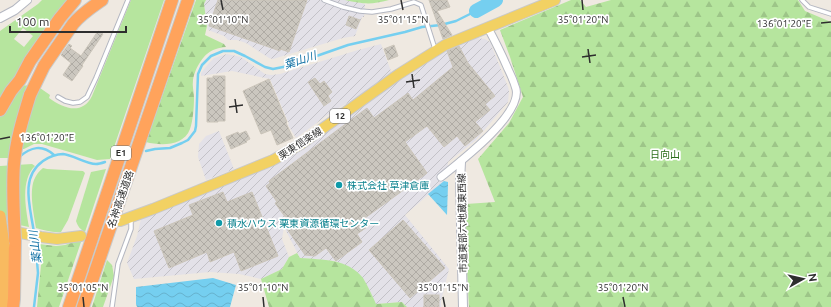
<svg xmlns="http://www.w3.org/2000/svg" width="831" height="307" font-family="Ubuntu,'Noto Sans JP',sans-serif">
  <defs>
    <pattern id="industrial-furrows" width="10" height="10" patternUnits="userSpaceOnUse"><rect width="10" height="10" fill="#e3e1e8"/><path d="M-1 1l2-2M0 10L10 0M9 11l2-2" fill="none" stroke="#c3c1c7"/></pattern>
    <pattern id="forest-firs" width="22" height="20" patternUnits="userSpaceOnUse"><rect width="22" height="20" fill="#b6e59e"/><path d="M5 1l3.5 6h-7zM16 11l3.5 6h-7z" fill="#9dc588"/></pattern>
    <pattern id="water-waves" width="16" height="10" patternUnits="userSpaceOnUse"><rect width="16" height="10" fill="#75cff0"/><path d="M0 5q4-4 8 0t8 0" fill="none" stroke="#66b2ce"/></pattern>
    <pattern id="building-cross-hatch" width="8" height="8" patternUnits="userSpaceOnUse"><rect width="8" height="8" fill="#cbc7bf"/><path d="M0 0l8 8M0 8l8-8" fill="none" stroke="#afaba4"/></pattern>
  </defs>
  <rect width="100%" height="100%" fill="#efe9e1"/>
  <g fill="url(#industrial-furrows)">
    <path d="M206,0H345L365,4L364,17H362L355,36L343,38L273,59L269,58L246,43L237,40H228L224,36L208,30L204,4Z"/>
    <path d="M476,38L485,39L490,42L508,87L509,91L508,102L476,140L448,162L447,174L443,179L444,181L405,215L449,269L441,301V307H407L402,302L375,304L364,280L335,261L300,258L284,227L282,239L289,257L282,269L261,279L239,274L210,272L134,279L127,263L137,236L141,219L277,163L303,148L438,54Z"/>
    <path d="M381,44L392,74L357,97L329,114L296,138L288,125L289,124L270,79L232,71L201,76V73L209,63L214,58L227,54L241,57L265,74L271,75L280,74L358,50Z"/>
    <path d="M219,131L234,169L206,180L198,157L199,144L206,136Z"/>
  </g>
  <g fill="#b6e59e" fill-rule="evenodd">
    <path d="M42,0H69L57,17L54,16L29,51L0,103V31L38,4ZM23,28L33,36L24,47L14,39Z"/>
    <path d="M131,0H164L110,159L97,160L42,144H34L24,149H19L36,91L40,88L50,95L49,98C63,108 82,116 92,96Z"/>
    <path d="M31,85L10,158H0V117L20,86Z"/>
    <path d="M32,164L35,166C20,180 26,209 29,227L0,221V166Z"/>
    <path d="M43,168L47,169L83,171L85,173L68,220L61,232C53,233 44,230 36,228C34,215 29,193 34,180C36,175 39,171 43,168Z"/>
    <path d="M106,169L85,232C80,229 78,227 76,221L91,172Z"/>
  </g>
  <g fill="url(#forest-firs)">
    <path d="M196,0H206L204,4L207,26L205,35L224,44L226,47C223,47 219,48 216,49C204,52 195,68 193,80C192,86 194,92 194,98C194,107 193,121 190,129C184,146 161,146 146,142Z"/>
    <path d="M345,0H389C371,5 363,4 345,0Z"/>
    <path d="M571,0H580L586,7L611,0H798L805,11L831,22V307H469L466,251V204L495,202L478,159L509,123L523,97L510,57L500,30Z"/>
    <path d="M82,239L59,307H37L41,265L39,244L56,246L65,245Z"/>
    <path d="M297,253L300,258C323,260 347,258 363,278C368,286 372,295 376,304L402,302L407,307H269L261,279L282,269L289,257Z"/>
    <path d="M107,260L112,265L114,276L103,307H92Z"/>
  </g>
  <g fill="url(#water-waves)">
    <path d="M444,181L448,182V185L447,215L428,194Z"/>
    <path d="M213,278L236,285L230,307H137L136,304V287Z"/>
  </g>
  <g fill="none" stroke-linecap="round" stroke-linejoin="round">
    <g stroke="#75cff0" stroke-width="2.5">
      <path d="M146,151L155,149L170,148L182,143L188,140L195,131L196,126L198,74L202,65L211,56L223,51H234L245,56L265,67L273,69L288,66L348,45L405,32L422,27L441,25L456,21L476,11"/>
      <path d="M19,157C31,147 42,144 54,155"/>
      <path d="M34,233C31,209 19,178 43,161C49,157 56,154 63,154C73,155 86,164 96,164C99,164 102,163 105,162"/>
      <path d="M34,307L38,273L35,238"/>
    </g>
    <path stroke="#75cff0" stroke-width="14" d="M476,11L496,0"/>
  </g>
  <g fill="url(#building-cross-hatch)" stroke="#cbc5ba">
    <path d="M218,0H307L289,52L280,49V51L209,26Z"/>
    <path d="M429,0H447L450,7L437,11L452,35L443,39Z"/>
    <path d="M349,16L360,20L356,29L346,25Z"/>
    <path d="M98,31L103,34L82,65L83,66L72,81L63,75L71,63L61,55L69,44L72,46L70,48L81,56Z"/>
    <path d="M394,45L398,56L388,60L384,49Z"/>
    <path d="M459,46L468,63L495,96L485,104L490,110L475,122L483,131L465,146L457,136L444,147L427,126L405,142L427,173L365,218L370,225L357,234L362,242L336,261L326,248L315,256L305,255L287,229L291,225L275,203L277,202L266,186L270,183L269,181L367,108L374,118L408,93L413,100L453,67L447,51Z"/>
    <path d="M213,76H225V121H218V122H207V78H213Z"/>
    <path d="M315,78L320,84L324,81L332,92L328,96L331,101L324,106L308,82Z"/>
    <path d="M269,79L287,122L286,123L293,138L277,145L271,130L261,134L243,91Z"/>
    <path d="M246,131L250,139L246,141L247,142L231,149L226,137L238,132L239,134Z"/>
    <path d="M223,192L227,202L252,192L278,256L241,271L234,252L210,262L207,252L169,268L154,231L193,215L189,205Z"/>
    <path d="M403,220L445,268L410,298L369,250Z"/>
    <rect x="424" y="295" width="15" height="12"/>
  </g>
  <g fill="none" stroke-linecap="round" stroke-linejoin="round">
    <defs>
      <g id="service">
        <path d="M324,0L343,7L360,11L372,12L391,9L414,2L421,5L435,49"/>
        <path d="M802,0L809,7L831,14"/>
        <path d="M58,97L65,101L73,103L80,102L87,97L96,78L128,0"/>
        <path d="M112,307L118,264L131,229V218"/>
      </g>
      <path id="minor" d="M441,177C460,162 522,115 516,89C514,82 511,75 508,69C502,55 495,41 488,28"/>
      <g id="tertiary">
        <path d="M0,18L15,10L27,0"/>
        <path d="M461,162L460,181L463,307"/>
      </g>
      <g id="primary">
        <path d="M120,221L153,209L273,160L301,144L399,74L445,45L555,0"/>
        <path d="M0,229L41,237L57,239L81,236"/>
      </g>
      <path id="trunk" d="M3,307L4,245"/>
      <g id="motorway">
        <path d="M30,95L44,66L73,24C81,14 92,7 102,0"/>
        <path d="M0,110L11,91L20,80L30,61L60,18L75,0"/>
        <path d="M13,307L14,299L15,241"/>
        <path d="M69,307L172,0"/>
        <path d="M83,307L188,0"/>
      </g>
    </defs>
    <use href="#service" stroke="#b4b7c1" stroke-width="5.5"/>
    <use href="#minor" stroke="#b4b7c1" stroke-width="9"/>
    <use href="#tertiary" stroke="#b4b7c1" stroke-width="10"/>
    <use href="#primary" stroke="#c9c9c9" stroke-width="12"/>
    <use href="#trunk" stroke="#c9c9c9" stroke-width="13"/>
    <use href="#motorway" stroke="#c9c9c9" stroke-width="14"/>
    <use href="#service" stroke="#fff" stroke-width="3.5"/>
    <use href="#minor" stroke="#fff" stroke-width="7"/>
    <use href="#tertiary" stroke="#fff" stroke-width="8"/>
    <use href="#primary" stroke="#f2d163" stroke-width="10"/>
    <use href="#trunk" stroke="#f8ba60" stroke-width="11"/>
    <use href="#motorway" stroke="#ffa35c" stroke-width="12"/>
    <defs>
      <path id="trunk-bridge" d="M0,216L4,245"/>
      <path id="motorway-bridge" d="M15,241C14,216 12,189 14,164C16,140 23,118 30,95"/>
    </defs>
    <use href="#trunk-bridge" stroke="#c9c9c9" stroke-width="13" stroke-linecap="butt"/>
    <use href="#motorway-bridge" stroke="#c9c9c9" stroke-width="14" stroke-linecap="butt"/>
    <use href="#trunk-bridge" stroke="#f8ba60" stroke-width="11"/>
    <use href="#motorway-bridge" stroke="#ffa35c" stroke-width="12"/>
  </g>
  <path fill="none" stroke="#2e2e2e" stroke-width="1.5" d="M221,0L223,10M401,0L403,10M582,0L583,10M821,23L831,22M588,49L590,63M582,57L596,55M412,74L414,88M406,82L420,80M235,99L237,113M229,107L243,105M0,139L10,137M83,297L84,307M263,297L264,307M443,297L445,307M623,297L625,307"/>
  <g fill="#0f9aa8" stroke="#fff" stroke-width="1.5">
    <circle cx="339" cy="185" r="4"/>
    <circle cx="219" cy="223" r="4"/>
  </g>
  <g text-anchor="middle" stroke-width="3.5" stroke-linejoin="round" paint-order="stroke">
    <g fill="#fff" stroke="#6d6d6d" stroke-width="1">
      <rect x="330" y="109" width="20" height="14" rx="3"/>
      <rect x="111" y="146" width="20" height="14" rx="3"/>
    </g>
    <g font-size="9" font-weight="bold" fill="#2e2e2e">
      <text x="340" y="119">12</text>
      <text x="121" y="156">E1</text>
    </g>
    <g font-size="10" fill="#2e2e2e" stroke="#fff">
      <text transform="translate(300 143) rotate(-33)" y="4">栗東信楽線</text>
      <text transform="translate(120 199) rotate(-71)" y="4">名神高速道路</text>
      <text transform="translate(462 223) rotate(-91)" y="4">市道東部六地蔵東西線</text>
    </g>
    <g font-size="10" fill="#2c6e1b" stroke="#fff">
      <text x="665" y="158">日向山</text>
    </g>
    <g font-size="10" fill="#0d838f" stroke="#fff" text-anchor="start">
      <text x="347" y="189">株式会社 草津倉庫</text>
      <text x="227" y="227">積水ハウス 栗東資源循環センター</text>
    </g>
    <g font-size="11" font-style="italic" fill="#0d6fa3" stroke="#fff">
      <text transform="translate(300 60) rotate(-18)" y="4">葉山川</text>
      <text transform="translate(35 247) rotate(-97)" y="4">葉山川</text>
    </g>
  </g>
  <g font-size="10" text-anchor="middle" fill="#2e2e2e" stroke="#fff" stroke-width="3.5" stroke-linejoin="round" paint-order="stroke">
    <text x="223" y="23">35°01'10"N</text>
    <text x="403" y="23">35°01'15"N</text>
    <text x="583" y="23">35°01'20"N</text>
    <text x="784" y="27">136°01'20"E</text>
    <text x="47" y="141">136°01'20"E</text>
    <text x="83" y="291">35°01'05"N</text>
    <text x="263" y="291">35°01'10"N</text>
    <text x="443" y="291">35°01'15"N</text>
    <text x="623" y="291">35°01'20"N</text>
  </g>
  <g transform="translate(803 279) rotate(82)" stroke="#ffffff" stroke-width="3" paint-order="stroke">
  <path d="M0-3L7 15L0 10L-7 15Z" fill="#2e2e2e"/>
  <text y="-6" font-size="11" font-weight="bold" text-anchor="middle" fill="#2e2e2e">N</text>
  </g>
  <path d="M10 26v6h116v-6" fill="none" stroke="#2e2e2e" stroke-width="2"/>
  <text x="16" y="26" font-size="12" fill="#2e2e2e" stroke="#ffffff" stroke-width="3" paint-order="stroke">100 m</text>
</svg>
